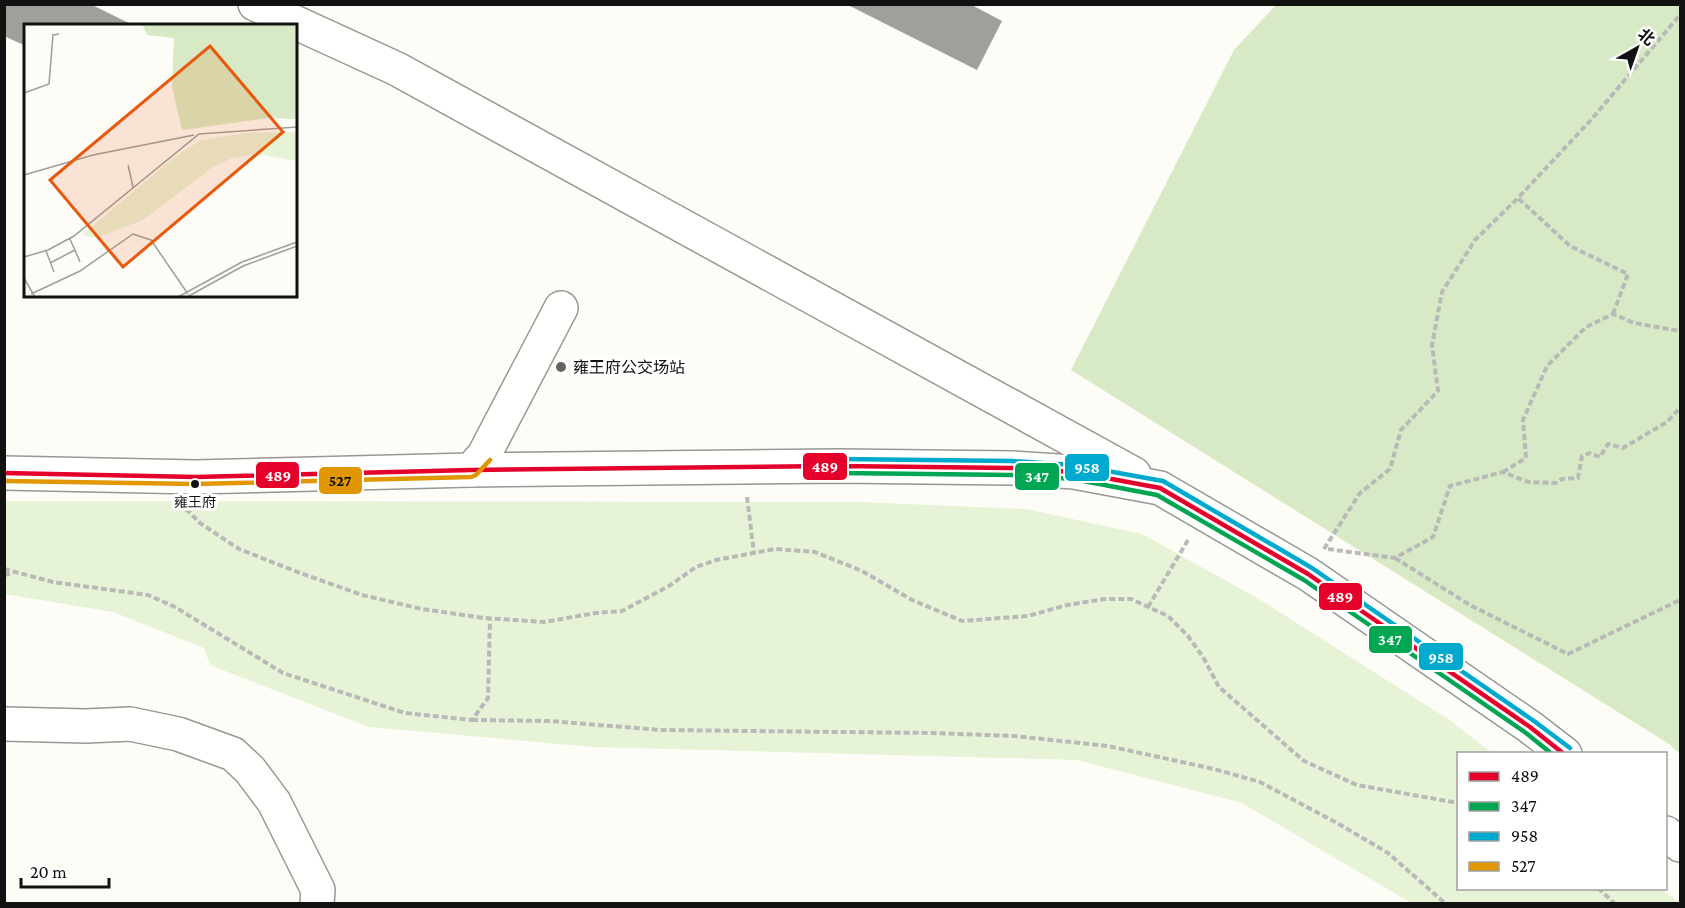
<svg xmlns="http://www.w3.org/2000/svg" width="1685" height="908" font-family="'Crimson Pro','Noto Sans SC',serif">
  <rect width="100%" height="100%" fill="#fdfcf7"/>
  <path fill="#e7f3d7" d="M5,501L860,502L1026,509L1142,534L1259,599L1451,721L1492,753L1458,754V888L1661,889L1680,903H1411L1242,803L1077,760L593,747L369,727L210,665L204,648L113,612L5,594Z"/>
  <path fill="#d8eac5" d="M1276,5H1680V754L1669,744L1071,370L1234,50Z"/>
  <g fill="#a19f9c">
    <path d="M4,4H90L135,26H26V46L4,36Z"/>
    <path d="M846,4H970L1002,21L977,70Z"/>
  </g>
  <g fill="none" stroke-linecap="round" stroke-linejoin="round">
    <defs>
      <g id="minor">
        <path d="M255,4L397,69L1134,474"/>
        <path d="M471,470L484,455L561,308"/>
        <path d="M4,473L196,477L471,470L839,466L1012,468L1074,472L1160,488L1308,574L1530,727L1565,754"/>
        <path d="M4,724L86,726L130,724L178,734L233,754L250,770L274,802L318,890L317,904"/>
        <path d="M1666,833L1680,845"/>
      </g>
    </defs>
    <use href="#minor" stroke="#979795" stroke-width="36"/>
    <g stroke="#b9b9b8" stroke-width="4" stroke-dasharray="6 3" stroke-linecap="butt">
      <path d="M1613,314L1628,274L1570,246L1518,198L1590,121L1680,15"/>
      <path d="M1503,472L1526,458L1523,420L1547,366L1586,327L1613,314L1634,323L1680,331"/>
      <path d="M747,497L754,553"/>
      <path d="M186,509L200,523L239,549L300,573L362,595L422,609L484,618L544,622L596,613L622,611L669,586L696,567L716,560L775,549L815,552L862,571L912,600L962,621L1028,616L1067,605L1105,599H1131L1168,616L1188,636L1203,657L1219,687L1304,761L1357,785L1458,803"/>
      <path d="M1324,549L1360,493L1390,469L1401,430L1438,391L1432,345L1442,292L1475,240L1518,198"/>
      <path d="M1328,549L1395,558L1433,537L1450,486L1503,472L1528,482L1556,483L1562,479L1578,478L1582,456L1590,453L1600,457L1608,444L1623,448L1667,422L1680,408"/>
      <path d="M1395,558L1470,605L1568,654L1680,600"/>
      <path d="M4,569L53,582L148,595L175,607L283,673L405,713L472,720L488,698L490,619"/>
      <path d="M4,575L13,573"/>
      <path d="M1148,607L1188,540"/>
      <path d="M472,720L549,721L661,730L933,733L1014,736L1108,746L1214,769L1260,782L1337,823L1388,853L1446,904"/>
      <path d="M1598,888L1615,904"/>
    </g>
    <use href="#minor" stroke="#fffffe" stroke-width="33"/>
    <defs>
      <path id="bus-1" d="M4,473L196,477L471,470L839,466L1012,468L1074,472L1160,488L1308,574L1530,727L1564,754"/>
      <path id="bus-2" d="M839,473L1012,475L1073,479L1157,495L1304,580L1526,733L1552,754"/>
      <path id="bus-3" d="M839,459L1012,461L1074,465L1163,481L1312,568L1534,721L1570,748"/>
      <path id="bus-4" d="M4,481L196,484L471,477L476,475L490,460"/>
    </defs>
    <use href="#bus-1" stroke="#fff" stroke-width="9"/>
    <use href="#bus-2" stroke="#fff" stroke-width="9"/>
    <use href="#bus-3" stroke="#fff" stroke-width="9"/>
    <use href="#bus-4" stroke="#fff" stroke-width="9"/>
    <use href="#bus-1" stroke="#e4002b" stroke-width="4.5"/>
    <use href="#bus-2" stroke="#00a651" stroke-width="4.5"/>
    <use href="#bus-3" stroke="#00a9ce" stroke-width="4.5"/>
    <use href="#bus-4" stroke="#e09702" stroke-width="4.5"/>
  </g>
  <circle fill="#646362" stroke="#fff" stroke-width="2" cx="561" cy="367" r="6"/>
  <circle fill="#111" stroke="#fff" stroke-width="2" cx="195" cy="484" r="5"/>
  <g text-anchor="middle" stroke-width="6" stroke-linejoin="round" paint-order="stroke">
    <g font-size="14" fill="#111" stroke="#fff">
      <text x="195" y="507">雍王府</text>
    </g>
    <g font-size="16" fill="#111" stroke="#fff" text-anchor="start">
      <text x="573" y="373">雍王府公交场站</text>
    </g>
  </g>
  <g transform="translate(24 24)">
    <rect width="273" height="273" fill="#fdfcf7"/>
    <path d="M273,108V137L233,130L208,134L189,143L119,196L72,214L58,211L148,135L177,116L222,109Z" fill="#e7f3d7"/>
    <path d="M118,0H273V95L244,94L158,106L148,63L150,14L123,11Z" fill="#d8eac5"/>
    <path fill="none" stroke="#9f9e9b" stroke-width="1.5" d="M0,69L25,60L29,11L35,10M104,141L109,163M0,151L69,131L170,111M46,215L56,238M22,227L30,248M0,233L24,226L50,212L175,110L273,103M26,239L51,226M0,254L11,273M7,270L56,247L109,210L127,216L164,270M154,273L218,238L273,218M163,273L219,242L273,222"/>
    <path fill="#e8590c" fill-opacity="0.15" stroke="#e8590c" stroke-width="3" d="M186,22L259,108L99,243L26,156Z"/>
    <rect width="273" height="273" fill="none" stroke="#111" stroke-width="3"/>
  </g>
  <g stroke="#fff" stroke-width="2">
    <rect x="802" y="452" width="46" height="29" rx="6" fill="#e4002b"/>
    <rect x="1064" y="453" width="46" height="29" rx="6" fill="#00a9ce"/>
    <rect x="255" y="461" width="45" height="28" rx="6" fill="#e4002b"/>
    <rect x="1014" y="462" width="46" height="29" rx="6" fill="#00a651"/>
    <rect x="318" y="466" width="45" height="29" rx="6" fill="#e09702"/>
    <rect x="1318" y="582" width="45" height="29" rx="6" fill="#e4002b"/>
    <rect x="1368" y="625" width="45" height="29" rx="6" fill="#00a651"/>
    <rect x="1418" y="642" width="46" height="29" rx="6" fill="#00a9ce"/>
  </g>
  <g font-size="16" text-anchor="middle" font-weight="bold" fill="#fff">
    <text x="825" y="472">489</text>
    <text x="1087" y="473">958</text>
    <text x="278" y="481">489</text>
    <text x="1037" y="482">347</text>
    <text x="1340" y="602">489</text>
    <text x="1390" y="645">347</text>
    <text x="1441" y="663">958</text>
  </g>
  <g font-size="16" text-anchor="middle" font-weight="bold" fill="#111">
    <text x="340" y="486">527</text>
  </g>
  <rect width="1685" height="908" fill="none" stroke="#111111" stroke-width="12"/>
  <rect x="1457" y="752" width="210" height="138" fill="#ffffff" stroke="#a0a0a0" stroke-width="1.5"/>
  <rect x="1469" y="772" width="30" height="9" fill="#e4002b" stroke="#a0a0a0" stroke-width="1.5"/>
  <text x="1511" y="782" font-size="18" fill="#111111">489</text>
  <rect x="1469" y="802" width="30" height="9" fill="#00a651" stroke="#a0a0a0" stroke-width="1.5"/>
  <text x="1511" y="812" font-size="18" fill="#111111">347</text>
  <rect x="1469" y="832" width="30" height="9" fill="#00a9ce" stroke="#a0a0a0" stroke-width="1.5"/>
  <text x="1511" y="842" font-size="18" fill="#111111">958</text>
  <rect x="1469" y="862" width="30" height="9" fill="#e09702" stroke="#a0a0a0" stroke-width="1.5"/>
  <text x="1511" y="872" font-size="18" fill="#111111">527</text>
  <g transform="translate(1637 48) rotate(40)" stroke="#ffffff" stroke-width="4.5" paint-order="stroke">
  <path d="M0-4.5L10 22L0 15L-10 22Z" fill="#111111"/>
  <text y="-9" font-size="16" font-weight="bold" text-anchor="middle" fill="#111111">北</text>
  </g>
  <path d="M21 878v9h88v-9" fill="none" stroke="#111111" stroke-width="3"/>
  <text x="30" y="878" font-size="18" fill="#111111" stroke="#ffffff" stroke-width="4.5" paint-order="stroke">20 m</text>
</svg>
